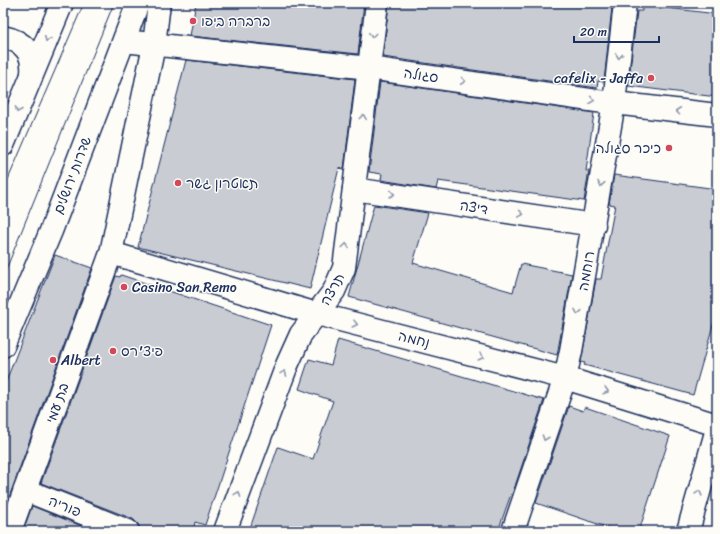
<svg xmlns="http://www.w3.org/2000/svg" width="720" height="534" font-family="Sriracha,'Playpen Sans Hebrew',sans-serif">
  <rect width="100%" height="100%" fill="#fdfcf7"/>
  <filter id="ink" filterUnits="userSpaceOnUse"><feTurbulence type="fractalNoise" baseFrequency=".025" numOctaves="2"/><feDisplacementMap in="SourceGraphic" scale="8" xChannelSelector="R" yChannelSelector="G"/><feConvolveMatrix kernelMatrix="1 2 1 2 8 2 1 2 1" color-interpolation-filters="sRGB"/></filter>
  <g filter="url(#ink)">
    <g fill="#c9ccd3" stroke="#1b2f5e">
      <path d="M196,3H364L358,54L190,36Z"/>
      <path d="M389,3H583L612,7L604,82L598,81L597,88L383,57Z"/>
      <path d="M642,5L717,14V97L628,86L637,11H642Z"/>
      <path d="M186,60L355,79L344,169L339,168L310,289L138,247Z"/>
      <path d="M380,82L594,113L586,171H589L584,201L438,181L436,189L381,180L382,174L369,172Z"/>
      <path d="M614,175L717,189V311L693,395L584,365L585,363L581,362L596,279H601L615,205L609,204Z"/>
      <path d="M374,205L428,213L413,263L513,292L521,264L572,274L557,355L349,297Z"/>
      <path d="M55,255L92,268L3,514V389Z"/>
      <path d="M121,275L271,325L205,525L195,522L193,531H140L138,524L133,519L41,483L116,276L120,277Z"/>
      <path d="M338,340L544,400L512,495L511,494L498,531H249L278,447L313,459L333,401L299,389L309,359L331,365Z"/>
      <path d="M569,406L583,411L585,407L670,436L639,531H618L536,503Z"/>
      <path d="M32,506L94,531H23Z"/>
    </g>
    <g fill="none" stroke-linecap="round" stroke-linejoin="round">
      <defs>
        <g id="street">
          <path d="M3,37C24,41 34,53 32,74"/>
          <path d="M124,41L369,68L597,101L717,115"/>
          <path d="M3,145L62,3"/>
          <path d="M354,189L594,225"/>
          <path d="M111,253L317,314L565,378L717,425"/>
          <path d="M3,346L51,231L138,3"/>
          <path d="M25,490L128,531"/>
          <path d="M10,531L111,253L154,45L159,3"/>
          <path d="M225,531L287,365L301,334L334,291L344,268L377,3"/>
          <path d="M513,531L565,378L571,351L614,103L625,3"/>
          <path d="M688,531L717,429"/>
        </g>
      </defs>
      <use href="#street" stroke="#1b2f5e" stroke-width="25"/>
      <use href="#street" stroke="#fdfcf7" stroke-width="22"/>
      <g stroke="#1b2f5e" stroke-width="1">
        <path d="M3,191L84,3"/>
        <path d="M3,277L114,3"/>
      </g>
    </g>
    <defs><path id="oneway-chevron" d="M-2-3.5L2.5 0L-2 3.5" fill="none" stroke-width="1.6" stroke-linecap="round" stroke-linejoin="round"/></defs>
    <g stroke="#8c96aa">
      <use href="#oneway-chevron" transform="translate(372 35) rotate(97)"/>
      <use href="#oneway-chevron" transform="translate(47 39) rotate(113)"/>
      <use href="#oneway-chevron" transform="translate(619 56) rotate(96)"/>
      <use href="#oneway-chevron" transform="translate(463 81) rotate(8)"/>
      <use href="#oneway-chevron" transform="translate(592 100) rotate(8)"/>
      <use href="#oneway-chevron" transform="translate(18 110) rotate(112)"/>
      <use href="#oneway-chevron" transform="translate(678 111) rotate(-173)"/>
      <use href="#oneway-chevron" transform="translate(363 117) rotate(-83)"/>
      <use href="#oneway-chevron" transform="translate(601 184) rotate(100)"/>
      <use href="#oneway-chevron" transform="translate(392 194) rotate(9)"/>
      <use href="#oneway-chevron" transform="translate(521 214) rotate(9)"/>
      <use href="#oneway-chevron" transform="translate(346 246) rotate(-83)"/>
      <use href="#oneway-chevron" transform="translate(578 312) rotate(100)"/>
      <use href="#oneway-chevron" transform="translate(355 324) rotate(14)"/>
      <use href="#oneway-chevron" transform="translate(481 357) rotate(14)"/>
      <use href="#oneway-chevron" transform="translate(284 373) rotate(-69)"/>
      <use href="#oneway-chevron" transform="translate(606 391) rotate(17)"/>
      <use href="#oneway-chevron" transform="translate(545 438) rotate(109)"/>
      <use href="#oneway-chevron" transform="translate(699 493) rotate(-74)"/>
      <use href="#oneway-chevron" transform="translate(238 494) rotate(-69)"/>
    </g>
  </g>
  <g fill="#d1495b" stroke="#fdfcf7" stroke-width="1.5">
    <circle cx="193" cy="21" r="4"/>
    <circle cx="651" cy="78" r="4"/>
    <circle cx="669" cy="148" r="4"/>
    <circle cx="178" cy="183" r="4"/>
    <circle cx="124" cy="287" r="4"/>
    <circle cx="113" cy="351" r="4"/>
    <circle cx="53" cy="360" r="4"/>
  </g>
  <g text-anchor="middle" stroke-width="3" stroke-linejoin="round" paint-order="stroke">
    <g font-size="14" fill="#1b2f5e" stroke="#fdfcf7" text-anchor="start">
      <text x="201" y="26">ברברה ביפו</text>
      <text x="643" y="83" text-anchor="end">cafelix - Jaffa</text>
      <text x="661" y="153" text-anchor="end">כיכר סגולה</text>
      <text x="186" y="188">תאטרון גשר</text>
      <text x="132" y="292">Casino San Remo</text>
      <text x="121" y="356">פיצ'רס</text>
      <text x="61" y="365">Albert</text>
    </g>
    <g font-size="14" fill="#1b2f5e" stroke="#fdfcf7">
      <text transform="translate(421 75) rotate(8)" y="5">סגולה</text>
      <text transform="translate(72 175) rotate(-69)" y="5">שדרות ירושלים</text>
      <text transform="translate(474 207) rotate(9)" y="5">דיצה</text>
      <text transform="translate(586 271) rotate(-80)" y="5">רוחמה</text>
      <text transform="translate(332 289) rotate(-61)" y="5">תרצה</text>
      <text transform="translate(414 339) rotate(14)" y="5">נחמה</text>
      <text transform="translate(57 403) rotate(-70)" y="5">בת עמי</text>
      <text transform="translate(65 506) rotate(22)" y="5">פוריה</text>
    </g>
  </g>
  <rect width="720" height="534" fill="none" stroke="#fdfcf7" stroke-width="16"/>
  <rect x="8" y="8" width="704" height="518" fill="none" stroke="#1b2f5e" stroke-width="1.5" filter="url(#ink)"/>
  <path d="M574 36v6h85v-6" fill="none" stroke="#1b2f5e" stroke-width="2"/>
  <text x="580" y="36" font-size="12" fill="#1b2f5e" stroke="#fdfcf7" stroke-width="3" paint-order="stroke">20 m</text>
</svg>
